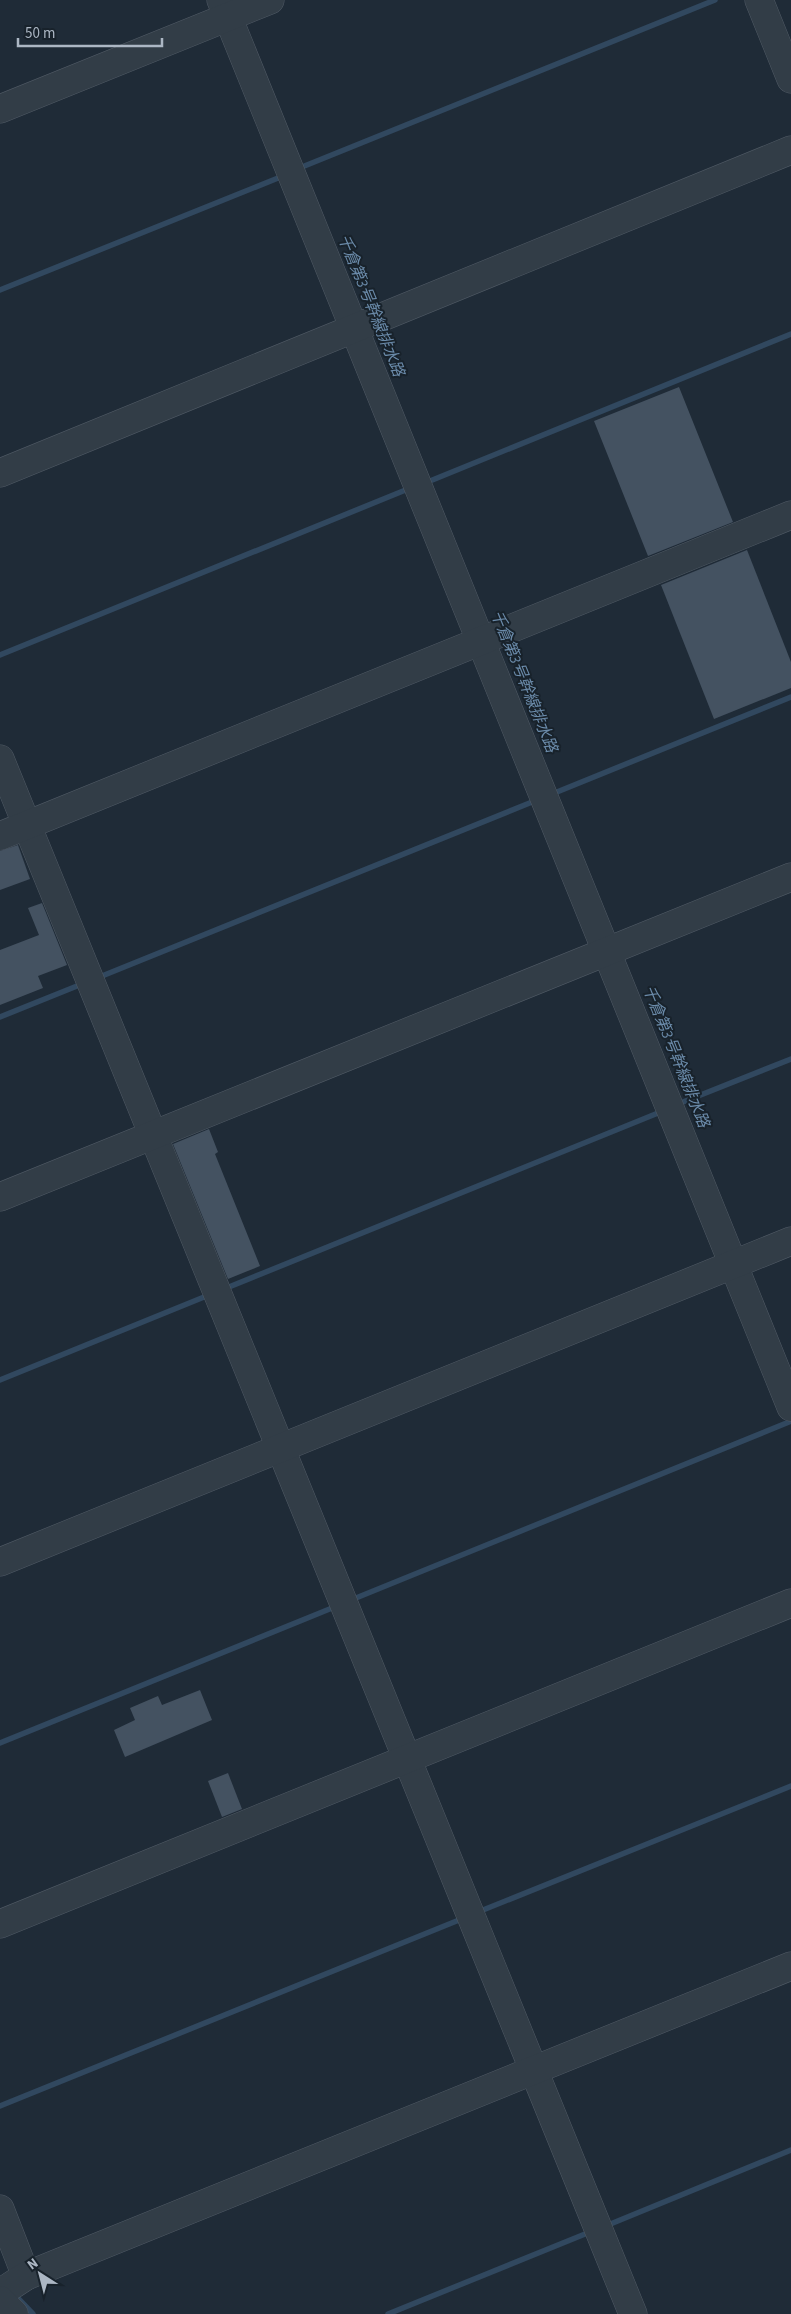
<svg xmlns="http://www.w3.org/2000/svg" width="791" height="2314" font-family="'Source Sans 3','Noto Sans JP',sans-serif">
  <rect width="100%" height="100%" fill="#1f2b37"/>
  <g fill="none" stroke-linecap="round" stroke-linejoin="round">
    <g stroke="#31485f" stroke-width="5.5">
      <path d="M297,169L715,0"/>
      <path d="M0,290L283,176"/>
      <path d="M425,483L791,334"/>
      <path d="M0,655L408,489"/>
      <path d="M552,794L791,697"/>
      <path d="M97,978L537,800"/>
      <path d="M0,1017L82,984"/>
      <path d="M678,1104L791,1059"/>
      <path d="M224,1289L663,1111"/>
      <path d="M0,1380L209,1295"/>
      <path d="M351,1600L789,1422"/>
      <path d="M0,1743L337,1606"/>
      <path d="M478,1912L791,1786"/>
      <path d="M0,2106L464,1918"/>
      <path d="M608,2225L791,2150"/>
      <path d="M13,2293L33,2314"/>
      <path d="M388,2314L590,2232"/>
    </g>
  </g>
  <g fill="#445261">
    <path d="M679,387L733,522L648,556L594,421Z"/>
    <path d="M747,550L791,662V688L714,719L661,585Z"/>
    <path d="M18,845L30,879L0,890V851Z"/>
    <path d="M42,903L67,965L38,976L43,988L0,1005V950L39,935L28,908Z"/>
    <path d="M209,1129L218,1152L215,1154L260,1266L228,1279L173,1144Z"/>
    <path d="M200,1690L212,1720L125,1757L114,1730L135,1720L130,1708L158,1696L162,1705Z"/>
    <path d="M228,1773L242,1809L222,1817L208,1781Z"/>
  </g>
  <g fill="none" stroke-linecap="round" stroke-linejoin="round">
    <defs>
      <g id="minor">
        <path d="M221,0L791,1407"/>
        <path d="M759,0L791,79"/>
        <path d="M0,109L270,0"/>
        <path d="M0,473L791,150"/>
        <path d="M0,759L633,2314"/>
        <path d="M0,836L791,515"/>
        <path d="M0,1197L791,877"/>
        <path d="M0,1562L791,1241"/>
        <path d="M0,1924L791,1603"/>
        <path d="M0,2209L26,2276"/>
        <path d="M0,2293L26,2276L791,1966"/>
        <path d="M0,2300L14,2314"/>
      </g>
    </defs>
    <use href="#minor" stroke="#505a65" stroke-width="29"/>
    <use href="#minor" stroke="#323d47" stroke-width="28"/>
  </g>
  <g text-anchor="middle" stroke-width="4" stroke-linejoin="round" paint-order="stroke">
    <g font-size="16" font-style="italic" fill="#6b8baa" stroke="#18222b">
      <text transform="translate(372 305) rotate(68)" y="6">千倉第3号幹線排水路</text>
      <text transform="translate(525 681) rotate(68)" y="6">千倉第3号幹線排水路</text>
      <text transform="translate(677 1056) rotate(68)" y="6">千倉第3号幹線排水路</text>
    </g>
  </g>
  <g transform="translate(40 2274) rotate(324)" stroke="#18222b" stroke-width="4" paint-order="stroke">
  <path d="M0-4L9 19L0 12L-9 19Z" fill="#acb7c4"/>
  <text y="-8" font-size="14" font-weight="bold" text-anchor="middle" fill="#acb7c4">N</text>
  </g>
  <path d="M18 38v8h144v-8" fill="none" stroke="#acb7c4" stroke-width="2.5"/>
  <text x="25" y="38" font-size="15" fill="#acb7c4" stroke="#18222b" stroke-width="4" paint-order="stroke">50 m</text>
</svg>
